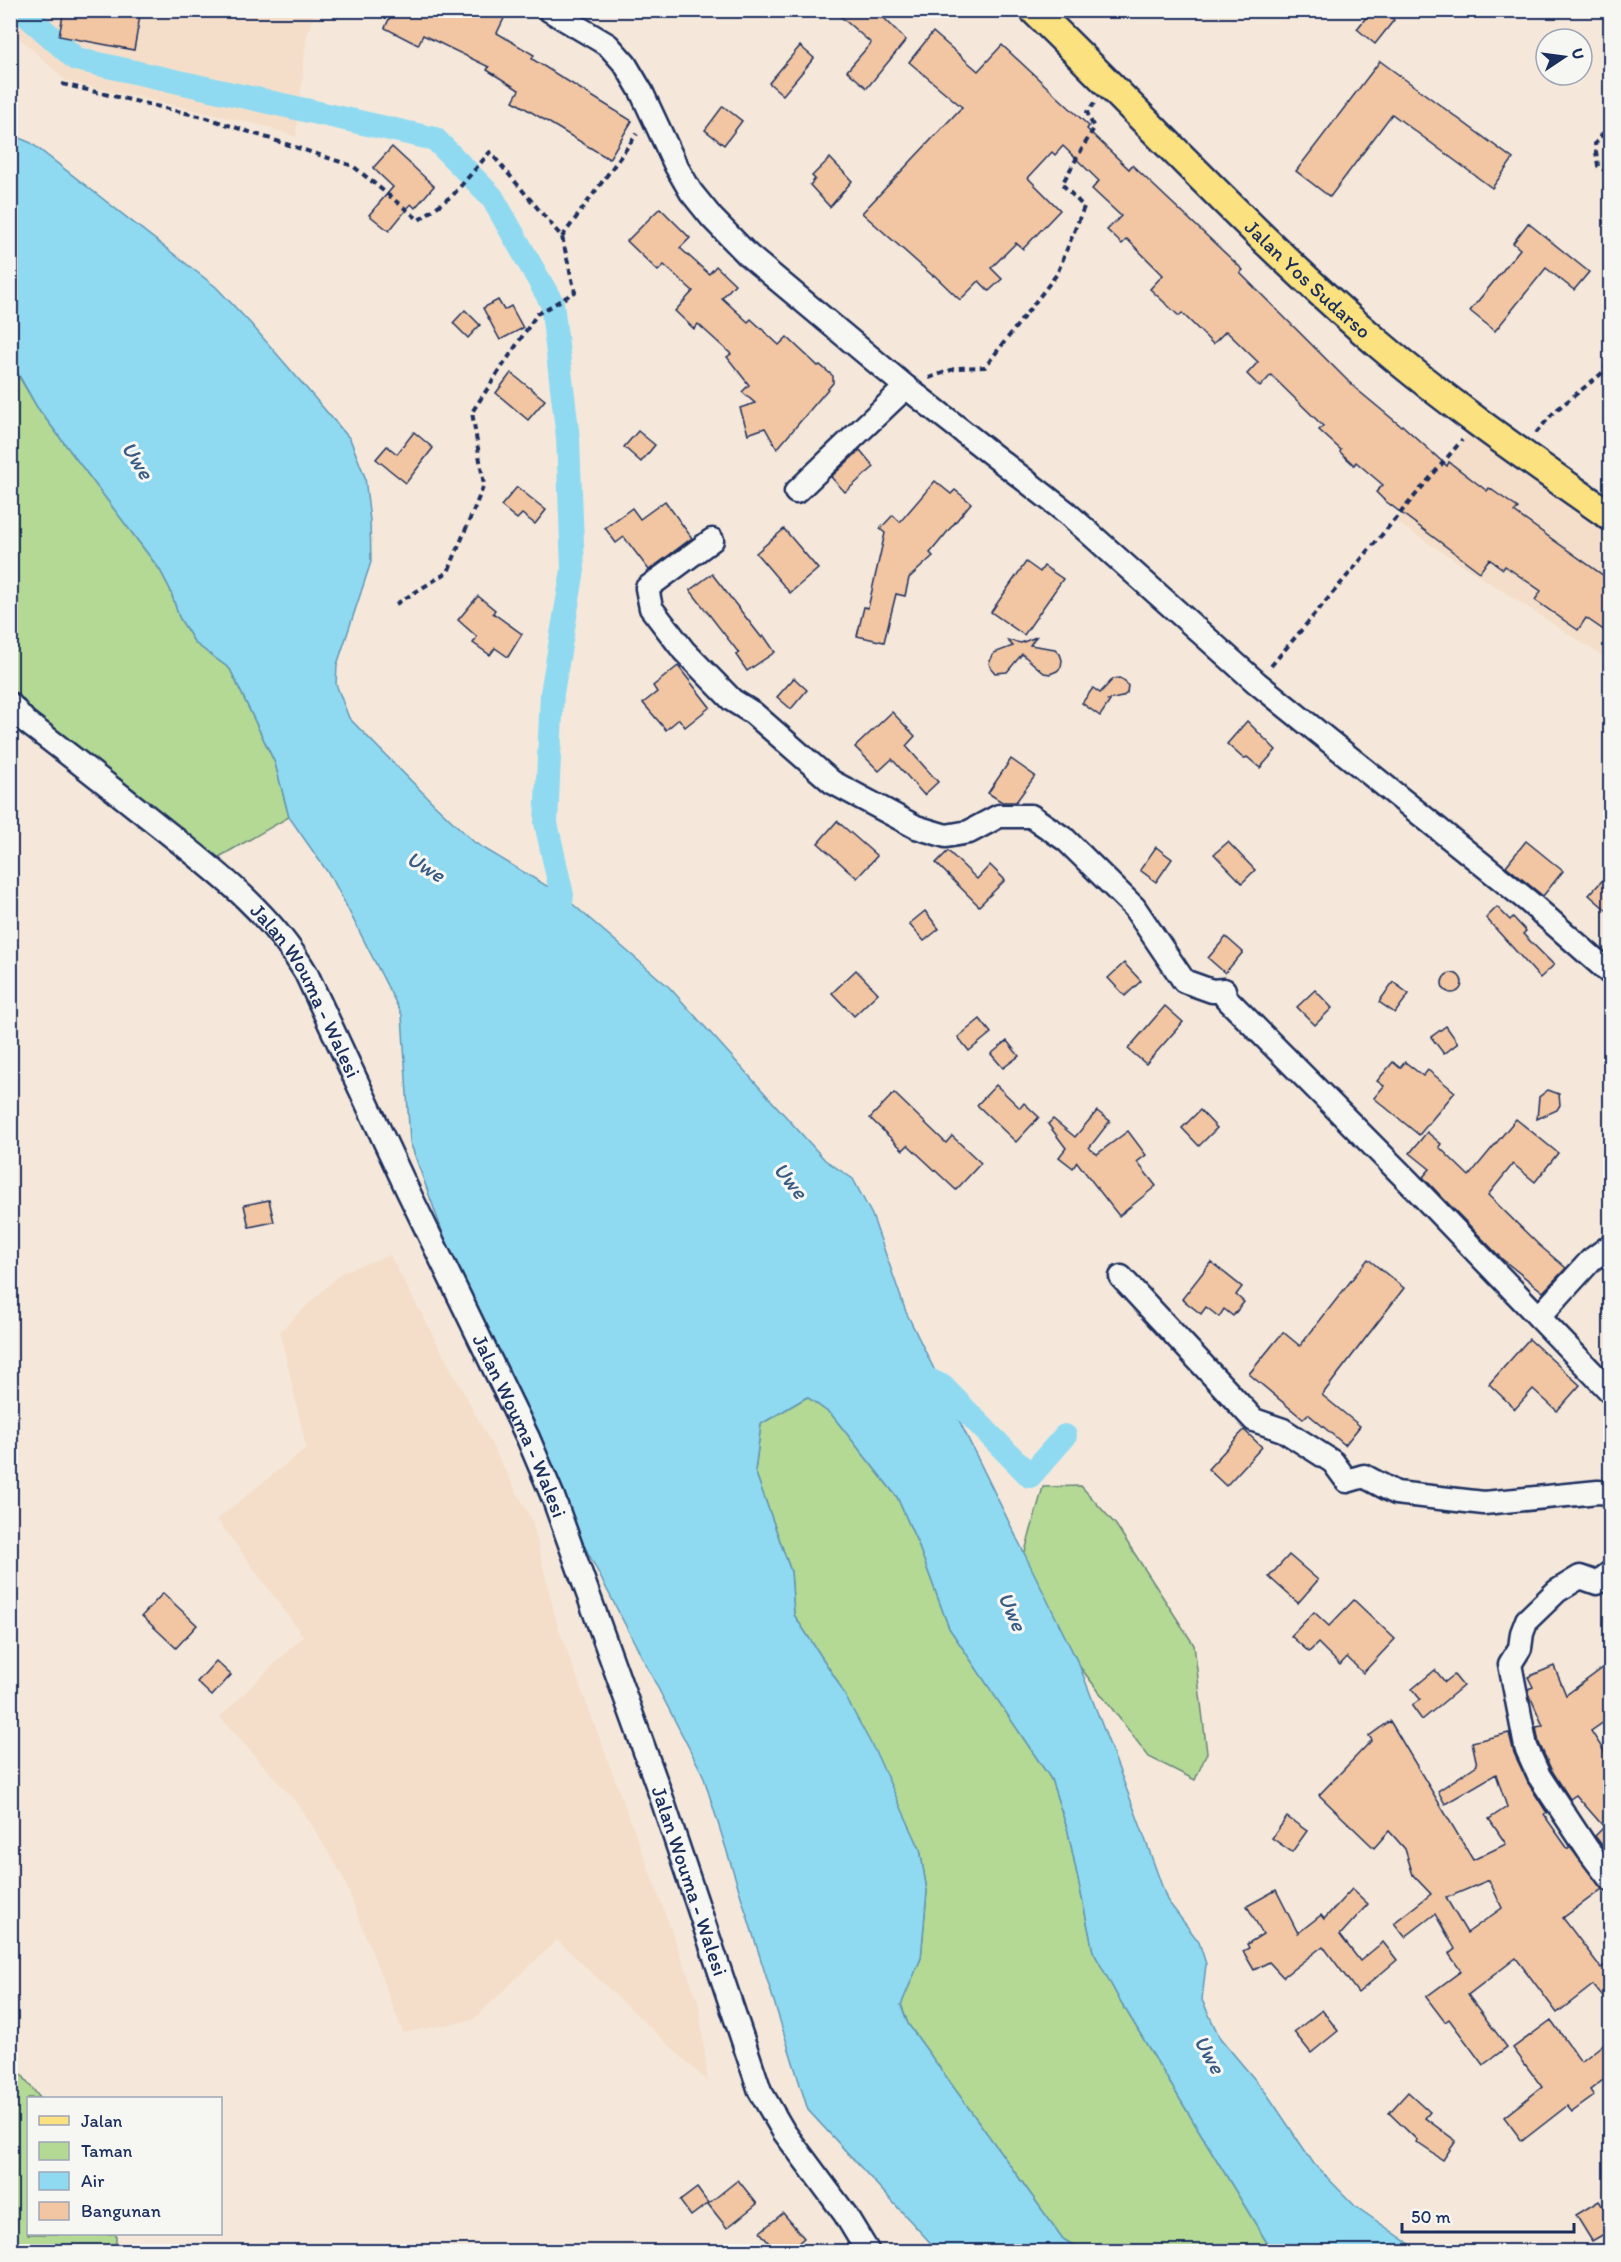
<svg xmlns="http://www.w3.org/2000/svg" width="1621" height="2262" font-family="Itim,sans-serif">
  <rect width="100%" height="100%" fill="#f5e8da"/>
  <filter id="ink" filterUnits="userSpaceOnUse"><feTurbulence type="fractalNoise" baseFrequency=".0167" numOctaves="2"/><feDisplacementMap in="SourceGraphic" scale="12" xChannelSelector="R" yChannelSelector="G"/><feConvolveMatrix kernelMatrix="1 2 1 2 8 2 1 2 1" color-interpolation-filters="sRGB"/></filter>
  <g filter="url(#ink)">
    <g fill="#f4dec9">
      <path d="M10,11H315L307,36L296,137L267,127L66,81L11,30Z"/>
      <path d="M1470,431L1610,537V661L1396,522Z"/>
      <path d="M390,1255L532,1520L557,1624L699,2004L708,2082L557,1940L473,2020L403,2033L342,1875L301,1808L220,1717L303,1636L217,1519L306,1448L280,1331L342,1272Z"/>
    </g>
    <g fill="#b3d995" stroke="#67847a" stroke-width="1.5">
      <path d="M10,361L37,407L160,570L170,589L179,617L195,643L230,669L275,763L289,817L212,861L11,710Z"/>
      <path d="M807,1397L832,1415L897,1497L918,1544L949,1628L1051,1779L1068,1831L1093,1951L1118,1997L1272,2251H1083L1063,2239L908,2024L901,2004L921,1958L927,1891L920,1849L836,1679L794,1615L791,1572L755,1471L761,1424Z"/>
      <path d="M1081,1486L1116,1525L1194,1645L1207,1753L1195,1780L1149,1757L1080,1667L1024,1555L1043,1487Z"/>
      <path d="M11,2061L40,2098H28V2234H116V2251H11Z"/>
    </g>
    <path fill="#90daf1" stroke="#6196b6" stroke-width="1.5" d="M10,134L31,143L216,287L251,324L350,439L365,477L370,521L371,562L337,665L336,684L349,718L434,804L475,843L562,895L669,987L825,1160L853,1179L872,1215L906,1312L1080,1667L1139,1822L1167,1900L1199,1942L1206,1964L1202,2000L1220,2038L1267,2094L1314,2164L1355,2206L1420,2251H1272L1118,1997L1093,1951L1068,1831L1051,1779L949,1628L918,1544L897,1497L832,1415L807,1397L761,1424L755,1471L791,1572L794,1615L836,1679L877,1755L920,1849L927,1891L921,1958L901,2005L908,2024L1063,2239L1083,2251H938L808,2110L703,1775L586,1549L467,1300L410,1142L402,1015L333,880L289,817L275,763L230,669L195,643L179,617L170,589L160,570L37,407L11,361Z"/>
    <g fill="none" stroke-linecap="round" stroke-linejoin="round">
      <g stroke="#90daf1" stroke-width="24">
        <path d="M21,10L76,59L435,139L492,197L552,303L568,438L573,570L552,693L546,823L562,895L558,926"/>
        <path d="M912,1372L942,1386L1030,1476L1065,1436"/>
      </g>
    </g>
    <g fill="#f2c6a2" stroke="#1b2f5e" stroke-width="1.5" fill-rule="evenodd">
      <path d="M64,10H141L134,50L59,36Z"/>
      <path d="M393,10H508L497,33L534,55L532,59L632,121L609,159L513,101L519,90L487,70L489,67L423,35L418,45L385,28Z"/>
      <path d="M833,10H876L906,40L867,88L847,71L871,43Z"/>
      <path d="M1372,10H1382L1394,20L1375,44L1357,29Z"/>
      <path d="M933,32L978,71L1002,45L1089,126L1087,129L1129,169L1132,165L1243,270L1240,273L1355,388L1401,426L1402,425L1447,466L1449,462L1487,491L1489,488L1518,508L1514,512L1611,581V635L1586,618L1578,630L1535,600L1541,591L1505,566L1503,569L1489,559L1480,572L1384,500L1376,492L1383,485L1356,462L1354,465L1340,452L1341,450L1319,430L1323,426L1271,375L1260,387L1247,374L1258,362L1226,331L1213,344L1182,313L1179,316L1150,289L1163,275L1127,239L1122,244L1107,230L1121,216L1092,189L1099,181L1063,146L1055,155L1052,152L1028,178L1060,210L1023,249L1016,243L991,268L1002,279L989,291L979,281L960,300L934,275L933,276L880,229L862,213L962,107L909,62Z"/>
      <path d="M800,46L814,58L783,95L769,83Z"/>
      <path d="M1380,61L1513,159L1492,188L1392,114L1330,197L1296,171Z"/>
      <path d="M723,106L742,121L724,145L705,130Z"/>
      <path d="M392,147L434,186L415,208L411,204L389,231L369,215L393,187L373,168Z"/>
      <path d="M830,158L852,181L830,207L810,185L815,179L812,176Z"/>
      <path d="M660,208L690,238L680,248L709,274L716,266L735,284L722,298L748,322L751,319L779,345L787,337L818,366L820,365L833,376V383L777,449L765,428L748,434L740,408L755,403L742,392L749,385L727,357L731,354L698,324L694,329L675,311L693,291L664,265L658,271L627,241Z"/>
      <path d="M1528,223L1589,272L1574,290L1546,268L1495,331L1470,311L1520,249L1513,243Z"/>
      <path d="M498,300L504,310L511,306L523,328L500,340L483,308Z"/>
      <path d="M465,310L480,325L468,338L453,323Z"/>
      <path d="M511,373L545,400L528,420L496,393Z"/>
      <path d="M638,431L655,445L641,462L624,447Z"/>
      <path d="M414,432L433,448L406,483L376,459L387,446L397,454Z"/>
      <path d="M860,450L874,467L845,492L831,477Z"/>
      <path d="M935,481L951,494L955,490L971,503L930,553L933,556L909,578L905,596L896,594L884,642L857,636L864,607L868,608L885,533L880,529L893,515L900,522Z"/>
      <path d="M517,487L546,510L535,524L522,514L517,519L501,506Z"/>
      <path d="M665,501L692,538L649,570L624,537L616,543L605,528L632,508L640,519Z"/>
      <path d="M784,529L818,569L790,593L756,553Z"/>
      <path d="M1026,562L1040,572L1044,566L1063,579L1024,635L991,612Z"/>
      <path d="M712,574L762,638L764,636L775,652L747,671L736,655L739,653L690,590Z"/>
      <path d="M478,596L495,610L493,613L522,634L508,657L495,648L490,655L473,643L477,637L458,620Z"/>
      <path d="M1036,637L1030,645L1055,649L1060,654L1062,660L1061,667L1057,671L1050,674L1044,673L1022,654L1007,672L995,673L991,668L989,663L994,653L1013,646L1007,640L1021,643Z"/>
      <path d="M678,666L710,707L685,727L679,719L666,730L643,703L657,692L653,686Z"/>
      <path d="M794,678L807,690L791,709L777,697Z"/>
      <path d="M1119,678L1125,681L1128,686L1127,693L1122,697L1108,700L1110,701L1100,716L1082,703L1093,688L1100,693L1113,679Z"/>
      <path d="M892,712L915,736L906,746L938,782L924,795L892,759L879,771L855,747Z"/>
      <path d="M1247,721L1276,750L1260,768L1247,757L1244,759L1227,744Z"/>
      <path d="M1011,759L1035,776L1016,802H1002L988,793Z"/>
      <path d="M837,821L877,856L857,878L818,843Z"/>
      <path d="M1526,841L1563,871L1543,896L1506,866Z"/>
      <path d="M1228,842L1255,870L1242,883L1214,854Z"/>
      <path d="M1156,847L1172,859L1156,882L1140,870Z"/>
      <path d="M948,851L977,879L990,865L1005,880L979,906L936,863Z"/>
      <path d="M1611,871V914L1589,895Z"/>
      <path d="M1497,907L1510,920L1513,917L1526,931L1523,934L1554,965L1540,978L1486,918Z"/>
      <path d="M925,911L939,929L924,941L909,924Z"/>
      <path d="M1226,937L1243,952L1225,973L1208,958Z"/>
      <path d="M1124,963L1141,981L1125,996L1108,978Z"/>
      <path d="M856,970L878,993L854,1016L832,993Z"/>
      <circle cx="1452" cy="983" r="10"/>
      <path d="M1393,982L1409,994L1395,1013L1379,1002Z"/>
      <path d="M1315,990L1332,1008L1315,1025L1297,1007Z"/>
      <path d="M1165,1006L1183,1022L1146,1064L1128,1049Z"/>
      <path d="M980,1019L991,1033L969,1051L958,1037Z"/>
      <path d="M1446,1026L1458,1043L1444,1054L1431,1037Z"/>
      <path d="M1007,1041L1019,1056L1003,1068L991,1054Z"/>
      <path d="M1393,1062L1400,1068L1405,1062L1423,1076L1428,1070L1455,1092L1419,1135L1374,1098L1384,1086L1377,1081Z"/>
      <path d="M996,1085L1020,1108L1024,1103L1039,1117L1016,1142L977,1105Z"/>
      <path d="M1548,1090L1559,1094L1560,1105L1557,1110L1537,1119L1539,1097Z"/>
      <path d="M894,1093L946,1143L952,1136L981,1163L956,1190L908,1145L903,1150L870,1118Z"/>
      <path d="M1200,1110L1217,1128L1199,1146L1182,1128Z"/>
      <path d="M1097,1111L1110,1121L1089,1148L1097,1154L1128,1131L1146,1155L1137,1162L1156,1186L1119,1216L1077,1162L1073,1168L1059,1157L1066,1148L1048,1124L1053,1119L1075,1137Z"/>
      <path d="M1516,1119L1558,1153L1535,1182L1513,1164L1488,1195L1539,1245L1566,1268L1543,1292L1502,1259L1439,1194L1423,1177L1430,1169L1410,1153L1427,1132L1441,1144L1439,1147L1469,1176Z"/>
      <path d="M269,1200L274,1222L249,1227L244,1205Z"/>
      <path d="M1368,1259L1404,1288L1322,1395L1360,1426L1345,1445L1308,1414L1303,1419L1249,1374L1283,1332L1300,1346Z"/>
      <path d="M1211,1262L1242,1287L1236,1295L1244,1302L1233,1316L1224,1309L1219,1317L1206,1307L1201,1314L1182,1299Z"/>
      <path d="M1529,1339L1580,1385L1557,1411L1533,1389L1515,1409L1489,1384Z"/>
      <path d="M1244,1430L1262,1447L1226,1486L1208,1469Z"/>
      <path d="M1289,1555L1318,1580L1298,1603L1269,1577Z"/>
      <path d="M163,1593L197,1625L176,1648L142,1616Z"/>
      <path d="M1354,1600L1395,1639L1363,1673L1347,1657L1340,1665L1318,1643L1309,1652L1291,1636L1314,1612L1329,1626Z"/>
      <path d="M216,1661L231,1675L212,1696L197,1682Z"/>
      <path d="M1611,1662V1717L1591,1731L1611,1762V1857L1595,1836L1604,1827L1576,1795L1570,1799L1551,1769L1539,1743L1536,1727L1543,1726L1530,1696L1528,1689L1533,1687L1528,1677L1554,1666L1566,1695Z"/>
      <path d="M1435,1670L1445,1682L1454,1675L1463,1686L1422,1720L1412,1706L1420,1699L1412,1689Z"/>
      <path d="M1390,1721L1473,1860L1506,1844L1489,1819L1507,1807L1496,1774L1445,1804L1438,1791L1477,1765L1472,1742L1509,1733L1514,1753L1528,1783L1547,1813L1544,1815L1568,1849L1570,1847L1602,1889L1563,1918L1601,1968L1611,1960V2007L1593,1985L1557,2013L1516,1958L1468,1995L1507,2047L1483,2065L1449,2019L1445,2022L1426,1997L1461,1971L1449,1954L1455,1949L1435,1914L1405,1937L1394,1923L1431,1894L1413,1875L1405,1849L1389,1831L1374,1848L1319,1795L1372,1740L1369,1736ZM1489,1880L1502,1908L1467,1933L1446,1898Z"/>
      <path d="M1287,1817L1307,1831L1292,1852L1272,1838Z"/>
      <path d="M1352,1889L1368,1904L1340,1935L1360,1961L1383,1942L1397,1960L1358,1993L1323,1946L1283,1977L1269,1962L1254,1970L1243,1951L1249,1948L1247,1944L1263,1934L1247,1906L1276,1890L1298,1933L1321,1915L1324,1919Z"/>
      <path d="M1322,2010L1338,2031L1311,2053L1294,2032Z"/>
      <path d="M1551,2020L1581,2062L1611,2038V2074L1590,2090L1594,2096L1572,2112L1567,2106L1522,2141L1504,2117L1542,2087L1513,2048Z"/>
      <path d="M1408,2092L1430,2112L1425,2118L1456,2141L1443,2160L1416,2142L1417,2140L1389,2113Z"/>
      <path d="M738,2180L757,2204L727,2228L708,2204Z"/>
      <path d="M697,2188L708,2203L691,2216L680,2201Z"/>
      <path d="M1599,2201L1611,2219V2230L1592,2241L1576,2215Z"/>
      <path d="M783,2213L804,2238L788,2252H776L760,2232Z"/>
    </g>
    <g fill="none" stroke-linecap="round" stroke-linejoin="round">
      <defs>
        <g id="minor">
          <path d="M549,10L608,45L625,64L641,91L676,166L691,192L712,218L748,255L906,387L1067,513L1257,683L1528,901L1610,973"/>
          <path d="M796,492L906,387"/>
          <path d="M712,540L647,588L651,608L684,651L732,700L753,713L832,782L916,827L946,836L969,832L999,816H1031L1066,840L1134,907L1184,981L1212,991L1224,990L1226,998L1409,1182L1610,1391"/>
          <path id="s1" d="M10,704L25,721C70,755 114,790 158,825C213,869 270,911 306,973L407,1189L528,1438L553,1497L660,1793L760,2091L784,2132L845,2214L868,2252"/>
          <path d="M1121,1277L1254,1420L1283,1430L1333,1462L1347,1481L1364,1476L1396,1493L1484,1503L1598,1492L1610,1493"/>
          <path d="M1539,1317L1591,1260L1610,1246"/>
          <path d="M1610,1573L1597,1583L1580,1577L1557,1591L1527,1620L1522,1633L1520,1648L1510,1664L1526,1747L1539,1776L1588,1850L1610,1879"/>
        </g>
        <g id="major">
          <path id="s2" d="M1034,10C1149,122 1258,241 1380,345C1453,407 1532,461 1610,516"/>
        </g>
      </defs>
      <use href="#minor" stroke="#1b2f5e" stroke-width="27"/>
      <use href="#major" stroke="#1b2f5e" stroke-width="33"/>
      <g stroke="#1b2f5e" stroke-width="4" stroke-dasharray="6 4.5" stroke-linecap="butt">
        <path d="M62,84L207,118L353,166L419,220L453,195L490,152L562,237L575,292L537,314L472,412L484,485L448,572L396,604"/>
        <path d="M1610,124L1595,144L1598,166L1610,174"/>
        <path d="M562,237L637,134"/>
        <path d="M929,378L957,368L985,367L1057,274L1084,207L1062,184L1094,128L1087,112L1094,103"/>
        <path d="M1536,433L1554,412L1601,374L1610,361"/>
        <path d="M1271,666L1462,440"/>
      </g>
      <use href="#minor" stroke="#f6f6f2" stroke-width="22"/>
      <use href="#major" stroke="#fbe180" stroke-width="28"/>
    </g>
  </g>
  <g text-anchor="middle" stroke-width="6" stroke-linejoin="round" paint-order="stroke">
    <g font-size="21" fill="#1b2f5e" stroke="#f6f6f2">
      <text dy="7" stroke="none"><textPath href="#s2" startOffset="384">Jalan Yos Sudarso</textPath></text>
      <text dy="7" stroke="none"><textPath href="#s1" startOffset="417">Jalan Wouma - Walesi</textPath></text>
      <text dy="7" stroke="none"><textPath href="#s1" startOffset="903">Jalan Wouma - Walesi</textPath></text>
      <text dy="7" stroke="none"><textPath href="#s1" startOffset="1389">Jalan Wouma - Walesi</textPath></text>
    </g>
    <g font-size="22" font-style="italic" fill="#385a83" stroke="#f6f6f2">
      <text transform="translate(138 460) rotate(58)" y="8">Uwe</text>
      <text transform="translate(426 866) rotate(31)" y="8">Uwe</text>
      <text transform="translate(791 1180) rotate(51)" y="8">Uwe</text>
      <text transform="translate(1013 1611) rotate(66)" y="8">Uwe</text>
      <text transform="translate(1210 2054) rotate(61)" y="8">Uwe</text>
    </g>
  </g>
  <rect width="1621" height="2262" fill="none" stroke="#f6f6f2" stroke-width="36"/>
  <rect x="18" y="18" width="1585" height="2226" fill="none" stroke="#1b2f5e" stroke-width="2" filter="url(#ink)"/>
  <rect x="27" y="2097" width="195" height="138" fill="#f6f6f2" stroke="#9ea6b7" stroke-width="1.5"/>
  <rect x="39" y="2116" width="30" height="9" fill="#fbe180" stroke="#9ea6b7" stroke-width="1.5"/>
  <text x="81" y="2127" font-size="18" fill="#1b2f5e">Jalan</text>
  <rect x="39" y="2142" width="30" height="18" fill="#b3d995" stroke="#9ea6b7" stroke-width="1.5"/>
  <text x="81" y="2157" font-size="18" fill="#1b2f5e">Taman</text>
  <rect x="39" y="2172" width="30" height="18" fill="#90daf1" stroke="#9ea6b7" stroke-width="1.5"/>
  <text x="81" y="2187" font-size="18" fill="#1b2f5e">Air</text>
  <rect x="39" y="2202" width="30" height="18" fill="#f2c6a2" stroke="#9ea6b7" stroke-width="1.5"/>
  <text x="81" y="2217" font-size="18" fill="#1b2f5e">Bangunan</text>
  <g transform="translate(1564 57) rotate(77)"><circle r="28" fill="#f6f6f2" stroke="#9ea6b7" stroke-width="1.5"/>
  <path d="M0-4.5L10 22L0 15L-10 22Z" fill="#1b2f5e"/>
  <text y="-9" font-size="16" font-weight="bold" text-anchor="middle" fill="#1b2f5e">U</text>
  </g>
  <path d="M1402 2223v9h172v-9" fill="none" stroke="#1b2f5e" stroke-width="3"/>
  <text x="1411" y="2223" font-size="18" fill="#1b2f5e" stroke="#f6f6f2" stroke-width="4.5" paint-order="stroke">50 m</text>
</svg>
